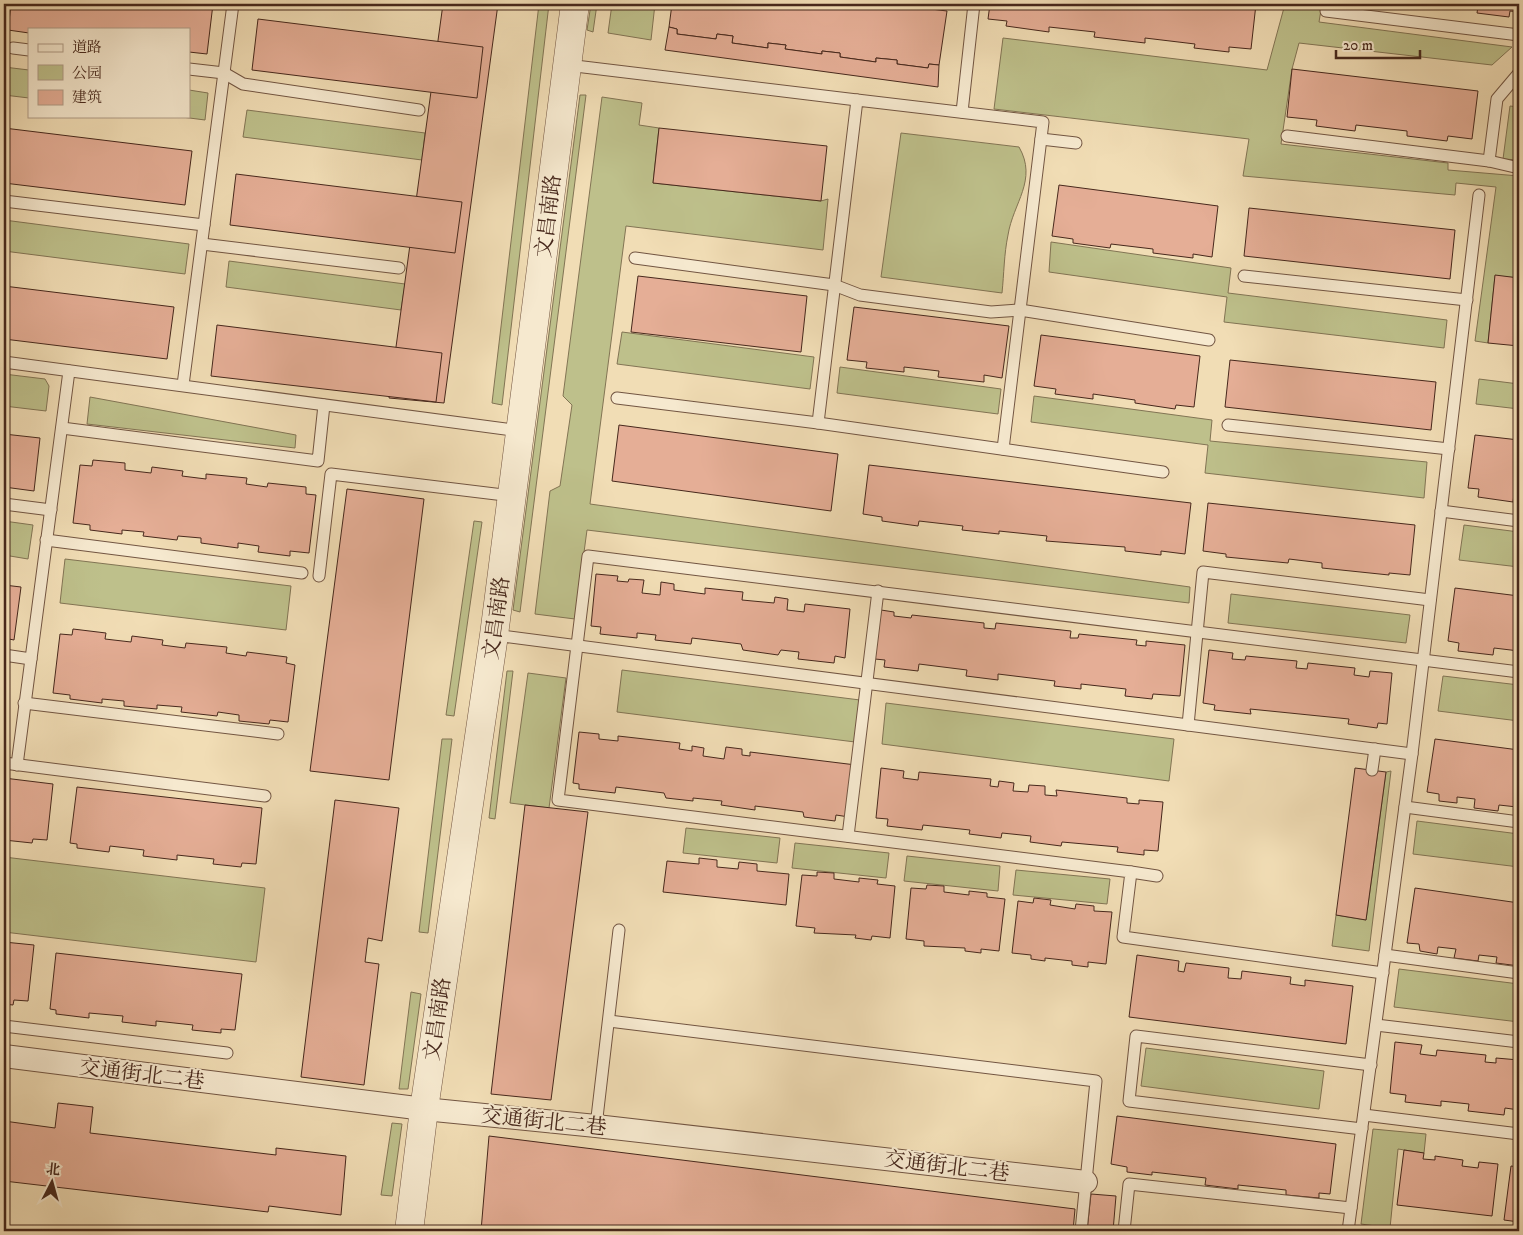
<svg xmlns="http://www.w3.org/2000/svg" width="1523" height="1235" font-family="'IM FELL DW Pica','Noto Serif SC',serif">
  <rect width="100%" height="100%" fill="#f1ddb5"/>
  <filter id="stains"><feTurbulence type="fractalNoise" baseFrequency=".004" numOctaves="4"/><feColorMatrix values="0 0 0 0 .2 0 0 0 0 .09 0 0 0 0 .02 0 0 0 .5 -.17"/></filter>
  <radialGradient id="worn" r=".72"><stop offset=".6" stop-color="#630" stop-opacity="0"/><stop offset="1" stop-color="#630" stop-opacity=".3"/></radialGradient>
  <g fill="#bec08b" stroke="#827454">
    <path d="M539,4H549L502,405L492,403Z"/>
    <path d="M591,4H597L593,32L587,30Z"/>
    <path d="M612,4H655L651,40L608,33Z"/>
    <path d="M1285,4H1322L1319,22L1512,47L1492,65L1299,43L1292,69L1281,144L1448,163V170L1519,176V278L1495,276L1488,343L1475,341L1496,187L1456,183L1455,195L1243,176L1249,139L994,109L1003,38L1267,70Z"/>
    <path d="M4,67L29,70V98L4,95Z"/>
    <path d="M189,90L208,93L205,120L174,116H189Z"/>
    <path d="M580,95H586L520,612L513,610Z"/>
    <path d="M602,97L642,103L639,125L659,128L653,183L821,201L828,199L823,250L626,226L590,504L1190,587L1189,603L587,530L575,619L535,614L550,491L560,486L572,405L563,396Z"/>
    <path d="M1510,106L1519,107V160L1503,159Z"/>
    <path d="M247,110L425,133L422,160L243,137Z"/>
    <path d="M901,133L1019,147C1038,180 1013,203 1008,235C1004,254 1004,274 1002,293L881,277Z"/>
    <path d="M4,220L189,244L185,274L4,251Z"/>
    <path d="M1051,242L1231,268L1228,293L1447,320L1444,348L1224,322L1227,297L1049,272Z"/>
    <path d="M229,261L405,284L401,310L226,287Z"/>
    <path d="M622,332L814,357L810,389L617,364Z"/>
    <path d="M840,367L1001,389L998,414L837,393Z"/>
    <path d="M4,374L45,379L49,386L46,411L4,406Z"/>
    <path d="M1479,379L1519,384V409L1476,404Z"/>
    <path d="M1034,396L1212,420L1210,441L1427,462L1424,498L1205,473L1208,445L1031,422Z"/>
    <path d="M90,397L296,435L295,448L87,424Z"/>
    <path d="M4,521L33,525L28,559L4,555Z"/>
    <path d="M474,521L482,522L454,716L446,715Z"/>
    <path d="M1464,525L1519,532V567L1459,560Z"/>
    <path d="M65,559L291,586L286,630L60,603Z"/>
    <path d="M1231,594L1410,615L1406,643L1228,623Z"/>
    <path d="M622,670L860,700L855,742L617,712Z"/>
    <path d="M507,671H513L495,819L489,818Z"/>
    <path d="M528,673L566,678L549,808L510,803Z"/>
    <path d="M1443,676L1519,685V721L1438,711Z"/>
    <path d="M886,703L1174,739L1169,781L882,744Z"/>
    <path d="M442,739H452L428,933L419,932Z"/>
    <path d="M1391,771L1369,951L1332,946L1336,915L1366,920L1386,772Z"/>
    <path d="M1417,821L1519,834V867L1413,854Z"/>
    <path d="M686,828L780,838L777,863L683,853Z"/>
    <path d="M795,843L889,853L886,878L792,868Z"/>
    <path d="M907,856L1000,866L998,891L904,881Z"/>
    <path d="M4,857L265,888L256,962L4,932Z"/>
    <path d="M1016,870L1110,879L1107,904L1013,895Z"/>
    <path d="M1399,969L1519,984V1022L1394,1007Z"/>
    <path d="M411,992L421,994L408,1089H399Z"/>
    <path d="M1146,1048L1324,1071L1319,1109L1141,1086Z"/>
    <path d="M392,1123L402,1124L392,1196L381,1195Z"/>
    <path d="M1373,1129L1426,1134L1424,1153L1398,1149L1390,1228L1361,1224Z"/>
  </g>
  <g fill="#e5ae96" stroke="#47281c">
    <path d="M11,4H213L207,54L189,52V29H29V33L8,30Z"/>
    <path d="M443,4H498L444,403L389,398Z"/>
    <path d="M672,4H891L947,11L939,65L929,64L928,68L897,64V60L876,58V62L840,57V53L822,51V54L785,49L786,45L768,43V48L732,43L733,36L717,34L716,39L677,34V29L669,27Z"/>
    <path d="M990,4H1256L1251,49L1229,47V52L1194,48L1195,44L1145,38V43L1094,37L1095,32L1049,27V32L1006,26L1007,21L988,19Z"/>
    <path d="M1411,4H1441L1440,8Z"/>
    <path d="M1452,4H1519V12L1510,11L1509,17L1477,13L1478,6Z"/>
    <path d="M258,19L483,47L477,98L252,70Z"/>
    <path d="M669,27L677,29V34L716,39L717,34L733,36L732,43L768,48V43L786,45L785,49L822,54V51L840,53V57L876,62V58L897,60V64L928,68L929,64L939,65L938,87L665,50Z"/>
    <path d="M1292,69L1478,91L1472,139L1448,136L1447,141L1407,136V131L1356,125L1355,131L1316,126L1317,120L1287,117Z"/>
    <path d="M4,128L192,151L185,205L4,183Z"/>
    <path d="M659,128L827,146L821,201L653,183Z"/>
    <path d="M236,174L462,202L455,253L230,225Z"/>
    <path d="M1059,185L1218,206L1212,257L1193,254V258L1153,253V249L1111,244L1110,248L1073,243V239L1052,236Z"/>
    <path d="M1249,208L1455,230L1450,279L1244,256Z"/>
    <path d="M1495,275L1519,278V346L1488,343Z"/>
    <path d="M638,276L807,296L801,352L631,332Z"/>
    <path d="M4,286L174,307L167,359L4,339Z"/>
    <path d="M854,307L1009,326L1002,378L984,375V382L938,377L939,371L904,367V372L866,368L867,362L847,360Z"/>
    <path d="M217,325L442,353L436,402L211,376Z"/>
    <path d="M1041,335L1200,356L1194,407L1176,405L1175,409L1135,403V400L1093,394V399L1055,394L1056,389L1034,386Z"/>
    <path d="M1230,360L1436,382L1431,430L1225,407Z"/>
    <path d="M619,425L838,454L831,511L612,481Z"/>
    <path d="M4,434L40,438L34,491L4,487Z"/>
    <path d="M1475,435L1519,440V495L1514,494L1513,502L1478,497L1479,489L1468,488Z"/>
    <path d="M93,460L125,463V470L151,473L152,467L183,471L182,476L206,479V474L247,478L246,484L267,487L268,483L306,487V494L316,495L309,553L290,551V556L258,552L259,546L238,543V548L201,543V538L178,536L177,540L143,536L144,532L122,530V534L90,530V525L73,523L80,465L92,466Z"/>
    <path d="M869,465L1191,503L1185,554L1161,551V555L1125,551V547L1046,541L1047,536L999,531V534L962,530L963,526L919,521L918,526L882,521V517L863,514Z"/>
    <path d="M347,489L424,499L389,780L310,771Z"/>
    <path d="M1208,503L1415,525L1410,575L1389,573V575L1322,568V563L1289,559L1288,563L1226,557V554L1203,551Z"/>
    <path d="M596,574L618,576L617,581L628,582L629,579L644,580L642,593L660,595L661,582L674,584V590L705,594V588L743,592L742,600L774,603L775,597L788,599L787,610L804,612L805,604L850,609L845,658L835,656L834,663L798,659L799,652L781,650L778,655L743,650L741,644L692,638L691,644L655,640L656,635L637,633V638L600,634L601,627L591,626Z"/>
    <path d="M4,585L21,587L14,640L4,638Z"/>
    <path d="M1455,588L1519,596V651L1494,648L1493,655L1458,651L1459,643L1448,641Z"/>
    <path d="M881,610L894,612V616L911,618L912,615L984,623V628L995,629L996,623L1071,631L1070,638H1078L1079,634L1137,640L1136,645L1146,646V641L1185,645L1180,696L1153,694L1152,699L1125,696L1126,689L1081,684V689L1054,686L1055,681L998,674V680L966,676L967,670L919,664L918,671L884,667L885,660L875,659Z"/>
    <path d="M73,629L106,633L105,639L131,642L132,636L163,640L162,645L185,648L186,643L227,647L226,653L246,656L247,652L287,657L286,663L295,665L288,722L270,720L269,724L239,721V715L218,712L217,716L181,712L182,707L157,705V709L124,706V701L102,699V703L70,699V695L53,693L60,634L72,635Z"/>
    <path d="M1209,650L1233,653L1232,659L1245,660L1246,656L1297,661L1296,668L1307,669L1308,663L1355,668L1354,675L1369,677L1370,671L1392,673L1387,724L1378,723L1377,728L1348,724L1349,719L1250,709L1251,714L1214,710L1215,705L1203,703Z"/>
    <path d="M579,732L599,734V739L618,741V736L680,743L679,749L692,751V746L704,748L703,756L724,759L726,747L742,749V755L750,756V752L856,765L849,817L836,815L835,821L804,817L803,812L755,806V810L721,805L722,801L693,798V801L666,798L664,793L616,787L615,793L579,789V784L573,783Z"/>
    <path d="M1435,739L1519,750V813L1516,812L1517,807L1499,805L1498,811L1474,808L1475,799L1457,797V803L1439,801V794L1427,792Z"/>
    <path d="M881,768L904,771L903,778L918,780L919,772L991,779L990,786L998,787L999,781L1014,783L1013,791L1028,792L1029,785L1045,786V795L1057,796L1056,790L1127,798V803L1139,804V800L1163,802L1158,851L1144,850V855L1117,852L1118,847L1062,842L1061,846L1030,842L1031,836L1002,833L1001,838L969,834L970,830L923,825L922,830L887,826L888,819L876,818Z"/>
    <path d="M1355,768L1386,772L1366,920L1336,915Z"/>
    <path d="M4,778L53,784L47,840L33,839L32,843L4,840Z"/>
    <path d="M77,787L262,808L256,864L242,863L241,867L213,864L214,859L177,855V860L143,856L144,850L110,846L109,852L77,848V844L70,843Z"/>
    <path d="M335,800L399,808L382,941L368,938L365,962L379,964L364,1085L301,1077Z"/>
    <path d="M525,805L588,812L551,1100L491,1094Z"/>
    <path d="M699,858L717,860V867L738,869L739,862L757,864V871L789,874L786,905L663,892L667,861L699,864Z"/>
    <path d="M817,872L834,873V879L859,882V878L878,880L877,884L895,886L890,938L872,936L871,940L855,938L856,935L814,933L815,928L796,926L802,875L817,876Z"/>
    <path d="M927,885L944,886V892L969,895V891L987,893V897L1005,899L999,951L981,949V953L965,951V948L924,946V941L906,939L911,888L926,889Z"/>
    <path d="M1415,888L1519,903V966L1496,963L1497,957L1479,955L1478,961L1454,958L1456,949L1438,947L1437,954L1420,951L1419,944L1407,943Z"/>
    <path d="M1034,898L1051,900L1050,905L1075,909L1076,904L1094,906V911L1112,912L1106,964L1088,962V967L1072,965V961L1045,958V961L1031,959V955L1012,953L1018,901L1033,903Z"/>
    <path d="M4,942L34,945L28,1001L14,1000L13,1005L4,1004Z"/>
    <path d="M56,953L242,974L235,1030L221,1029V1033L192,1030L193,1025L156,1021V1026L122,1022L123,1016L89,1013V1018L56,1014V1010L50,1009Z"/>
    <path d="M1137,955L1179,961L1178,971L1184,972L1186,963L1229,968L1228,978L1241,979L1242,971L1291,977L1290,984L1305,986V980L1353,986L1346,1044L1129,1017Z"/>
    <path d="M1395,1042L1422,1045L1420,1054L1436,1056L1437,1050L1486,1055L1485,1062L1496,1063V1058L1519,1060V1110L1505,1108L1504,1115L1468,1111L1469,1104L1441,1101V1106L1405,1102L1406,1095L1390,1093Z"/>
    <path d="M58,1103L93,1107L90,1133L276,1155V1148L346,1156L341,1215L269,1206L268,1212L4,1181V1121L55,1128Z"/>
    <path d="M1117,1116L1336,1144L1330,1194L1319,1193V1198L1286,1195V1190L1238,1185V1189L1205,1185L1206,1178L1152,1172V1175L1127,1172V1167L1111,1164Z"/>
    <path d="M489,1136L1075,1209L1073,1231H481Z"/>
    <path d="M1404,1150L1424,1153L1423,1159L1435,1160V1156L1463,1160L1462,1166L1478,1168L1479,1162L1498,1164L1492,1216L1397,1205Z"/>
    <path d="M1511,1166L1519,1167V1222L1504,1220Z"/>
    <path d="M1091,1194L1116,1196L1113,1231H1087Z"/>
  </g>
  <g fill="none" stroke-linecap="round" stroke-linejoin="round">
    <defs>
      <g id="service">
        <path d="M1326,11L1519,35"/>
        <path d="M13,48L29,50"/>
        <path d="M567,65L857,100"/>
        <path d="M189,69L224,73L243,84L419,110"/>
        <path d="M962,112L974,4"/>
        <path d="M1287,136L1489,161L1519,168"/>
        <path d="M1041,139L1076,143"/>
        <path d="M1489,161L1497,99L1519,73"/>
        <path d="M4,201L204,225"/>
        <path d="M202,244L399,268"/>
        <path d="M635,258L834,285L860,295L991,312L1020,310L1209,340"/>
        <path d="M1244,276L1467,300"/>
        <path d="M4,362L520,431"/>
        <path d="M183,385L233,4"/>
        <path d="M617,398L818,423L1163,472"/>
        <path d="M818,423L857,100L1043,122L1003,449"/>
        <path d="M1228,425L1449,449"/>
        <path d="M62,428L318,461L324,405"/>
        <path d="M4,504L51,510"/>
        <path d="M1441,511L1519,521"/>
        <path d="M46,540L302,573"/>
        <path d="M319,576L331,474L512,496"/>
        <path d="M494,635L1412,754"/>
        <path d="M4,655L31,659"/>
        <path d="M24,703L278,734"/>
        <path d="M1188,725L1203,572L1430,600"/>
        <path d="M4,763L265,796"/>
        <path d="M17,765L69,371"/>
        <path d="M1372,770L1375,749"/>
        <path d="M1405,807L1519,822"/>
        <path d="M848,836L878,591"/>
        <path d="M1131,872L1157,876"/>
        <path d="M1385,955L1519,973"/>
        <path d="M1383,973L1123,937L1131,872L558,800L588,556L1519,672"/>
        <path d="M609,1021L1096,1081L1081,1231"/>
        <path d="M1376,1025L1519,1042"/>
        <path d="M4,1026L227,1053"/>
        <path d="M1364,1115L1519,1134"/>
        <path d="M596,1126L619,930"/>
        <path d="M1362,1129L1129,1101L1136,1036L1371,1065"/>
        <path d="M1124,1231L1129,1184L1351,1208"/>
        <path d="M1348,1231L1412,754L1479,195"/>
      </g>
      <path id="minor" d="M4,1056L424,1109L596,1126L1086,1182"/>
      <path id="tertiary" d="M409,1231L424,1109L494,635L575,4"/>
    </defs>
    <use href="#service" stroke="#725542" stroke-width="13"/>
    <use href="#minor" stroke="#725542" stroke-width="24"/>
    <use href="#tertiary" stroke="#725542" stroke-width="29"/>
    <use href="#service" stroke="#f6e9cf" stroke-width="11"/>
    <use href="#minor" stroke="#f6e9cf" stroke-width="22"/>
    <use href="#tertiary" stroke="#f6e9cf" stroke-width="28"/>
  </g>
  <g text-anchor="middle" stroke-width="4" stroke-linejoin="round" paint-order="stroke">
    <g font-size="21" fill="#47281c" stroke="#f6e9cf">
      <text transform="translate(548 216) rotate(-83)" y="7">文昌南路</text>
      <text transform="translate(496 618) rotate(-82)" y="7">文昌南路</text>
      <text transform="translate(437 1019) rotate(-82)" y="7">文昌南路</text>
      <text transform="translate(142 1074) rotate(7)" y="7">交通街北二巷</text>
      <text transform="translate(544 1121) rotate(6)" y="7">交通街北二巷</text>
      <text transform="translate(947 1166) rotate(7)" y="7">交通街北二巷</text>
    </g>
  </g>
  <rect width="1523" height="1235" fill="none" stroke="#f1ddb5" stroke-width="20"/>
  <rect x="5" y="5" width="1513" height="1225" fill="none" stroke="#47281c" stroke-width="2.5"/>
  <rect x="10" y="10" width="1503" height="1215" fill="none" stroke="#47281c"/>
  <rect x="28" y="28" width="162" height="90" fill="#f6e9cf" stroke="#b09c87"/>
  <rect x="38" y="44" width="25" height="8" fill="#f6e9cf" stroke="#b09c87"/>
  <text x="72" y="52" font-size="15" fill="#47281c">道路</text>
  <rect x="38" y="65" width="25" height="15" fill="#bec08b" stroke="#b09c87"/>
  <text x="72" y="78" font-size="15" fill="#47281c">公园</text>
  <rect x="38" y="90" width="25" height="15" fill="#e5ae96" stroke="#b09c87"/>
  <text x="72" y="102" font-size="15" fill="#47281c">建筑</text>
  <g transform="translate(52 1182) rotate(6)" stroke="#f6e9cf" stroke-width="4" paint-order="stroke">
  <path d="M0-4L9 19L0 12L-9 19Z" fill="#47281c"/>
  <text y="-8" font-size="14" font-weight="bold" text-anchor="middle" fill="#47281c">北</text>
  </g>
  <path d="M1336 50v8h84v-8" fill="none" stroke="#47281c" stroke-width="2.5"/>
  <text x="1343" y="50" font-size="15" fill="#47281c" stroke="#f6e9cf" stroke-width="4" paint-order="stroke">20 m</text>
  <rect width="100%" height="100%" filter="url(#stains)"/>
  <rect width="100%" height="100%" fill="url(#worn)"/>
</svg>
